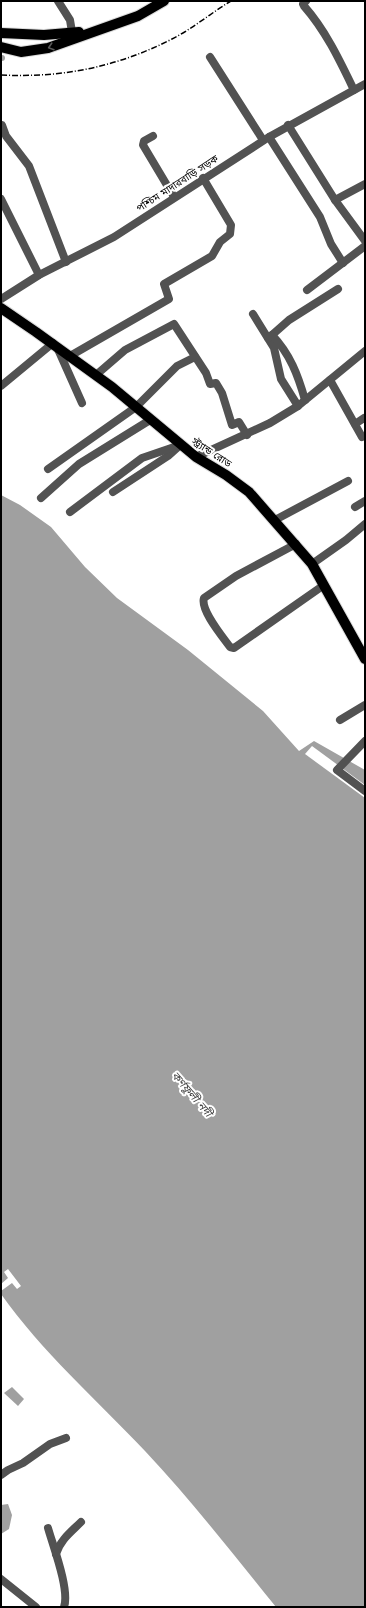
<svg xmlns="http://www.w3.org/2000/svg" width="366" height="1608" font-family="'Work Sans','Noto Sans Bengali',sans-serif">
  <rect width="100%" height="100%" fill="#fff"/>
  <g fill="#a0a0a0">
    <path d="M1,495L20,505L51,527L85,567L117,598L188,650L263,711L299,751L314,741L365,770V1607H276C233,1554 191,1500 145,1451C96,1399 42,1352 1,1294Z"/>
    <path d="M12,1387L24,1399L18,1406L4,1393Z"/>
    <path d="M8,1504L12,1515L9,1529L1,1534V1505Z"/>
  </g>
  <g fill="#fff">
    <path d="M312,746L365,785V798L305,754Z"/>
    <path d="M8,1269L21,1286L17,1289L12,1283L1,1291V1284L8,1278L4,1272Z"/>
  </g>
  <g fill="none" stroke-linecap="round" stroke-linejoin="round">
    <path stroke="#a0a0a0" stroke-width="6" d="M1,58H2"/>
    <defs>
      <g id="major">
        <path d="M1,33L44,35L79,32"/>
        <path d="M1,47L21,52L48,48L138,16L164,1"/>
        <path d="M1,308L36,332L112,387L196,457L226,475L249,492L312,564L365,659"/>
      </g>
    </defs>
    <use href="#major" stroke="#dbdbdb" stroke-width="12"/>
    <g stroke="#525252" stroke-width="8">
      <path d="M58,1L70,20L73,38"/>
      <path d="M306,1L303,4L304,6C326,31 340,61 354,90"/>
      <path d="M210,57L263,140"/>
      <path d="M2,125L6,136L29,166L66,262"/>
      <path d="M288,125L335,200L365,241"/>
      <path d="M153,136L144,141L143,145L174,197"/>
      <path d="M269,137L320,217L331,244L343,263"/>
      <path d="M1,199L39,275"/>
      <path d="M335,200L365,184"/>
      <path d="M307,290L365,246"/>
      <path d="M1,299L39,275L114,237L269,137L365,84"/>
      <path d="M253,314L274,348L281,379L298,406"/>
      <path d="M272,335L289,320L338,289"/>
      <path d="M268,338L272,335C290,354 298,375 305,400"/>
      <path d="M57,347L82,403"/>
      <path d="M70,356L169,299L164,284L212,256L220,242L230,234L231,225L203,178"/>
      <path d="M96,375L125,350L174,324L206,373L210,384L216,383L222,393L232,425L239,422L247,435"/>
      <path d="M330,380L362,437"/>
      <path d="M1,386L53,343"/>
      <path d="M355,424L364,418L365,419"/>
      <path d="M196,457L270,423L298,406L365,351"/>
      <path d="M48,469L136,407L177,366L195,357"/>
      <path d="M113,492L168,456L178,447"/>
      <path d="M41,498L79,464L150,420"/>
      <path d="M355,507L365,501"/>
      <path d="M70,512L142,458L180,445"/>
      <path d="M275,520L348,481"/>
      <path d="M296,544L236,576L204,598C200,610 222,636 230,647L234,648L324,585"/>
      <path d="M312,564L346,540L365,524"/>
      <path d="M340,720L365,705"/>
      <path d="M365,741L337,770L365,791"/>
      <path d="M1,1475L8,1470L23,1463L50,1444L66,1438"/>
      <path d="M48,1528C53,1546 70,1590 64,1607"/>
      <path d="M56,1554C60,1540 71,1532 81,1522"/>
      <path d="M1,1579L36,1607"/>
    </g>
    <use href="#major" stroke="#000" stroke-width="10"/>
    <path stroke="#000" stroke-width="1.5" stroke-dasharray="6 2 1 2" stroke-linecap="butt" d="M1,75C62,78 117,67 172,39C192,29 211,13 231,1"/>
  </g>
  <defs><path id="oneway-chevron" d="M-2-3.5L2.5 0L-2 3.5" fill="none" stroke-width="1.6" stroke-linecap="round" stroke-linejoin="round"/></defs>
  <use stroke="#595959" href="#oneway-chevron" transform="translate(51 47) rotate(162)"/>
  <g text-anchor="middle" stroke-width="4" stroke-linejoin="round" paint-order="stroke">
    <g font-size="10" fill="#000" stroke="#fff">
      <text transform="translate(177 183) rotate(-33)" y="4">পশ্চিম মাদারবাড়ি সড়ক</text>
      <text transform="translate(212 452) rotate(33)" y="4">স্ট্র্যান্ড রোড</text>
    </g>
    <g font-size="11" font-style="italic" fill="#414141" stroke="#fff">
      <text transform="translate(192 1094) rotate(49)" y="4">কর্ণফুলী নদী</text>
    </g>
  </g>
  <rect width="366" height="1608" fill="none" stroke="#000000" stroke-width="4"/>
</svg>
